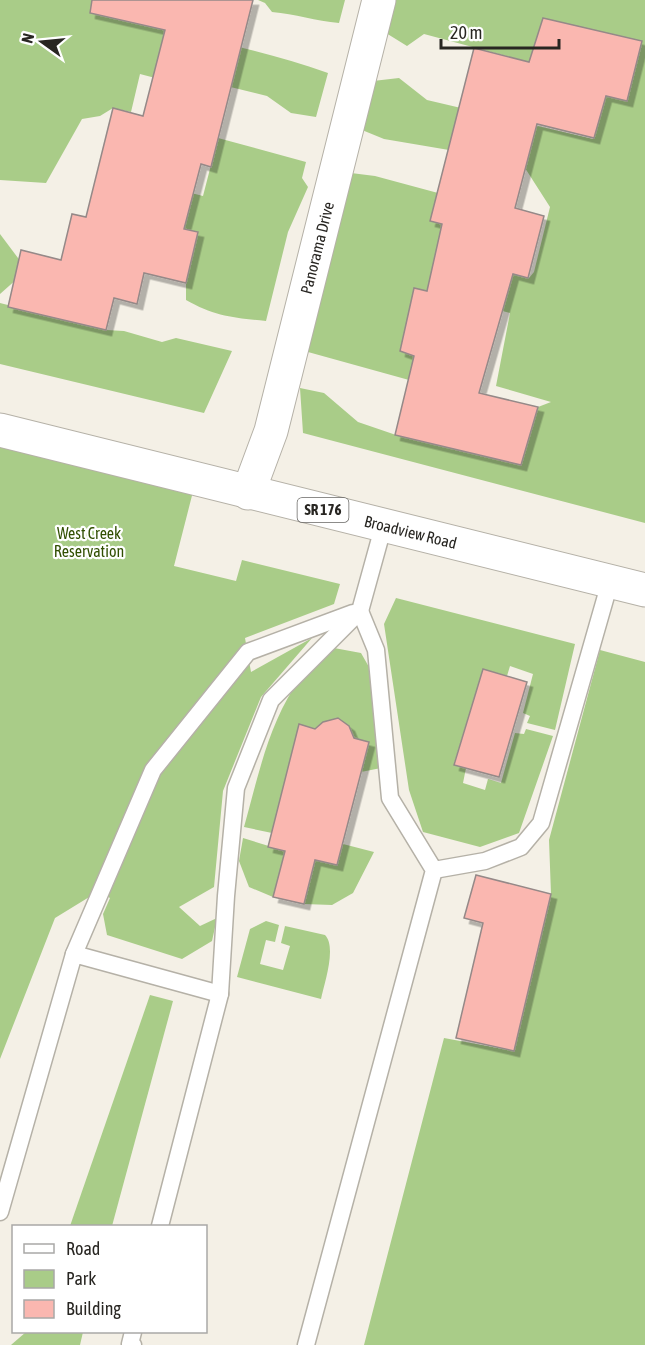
<svg xmlns="http://www.w3.org/2000/svg" width="645" height="1345" font-family="'Asap Condensed',sans-serif">
  <defs>
    <filter id="shadow"><feDropShadow dx="5.5" dy="5.5" stdDeviation="0" flood-color="#0004"/></filter>
  </defs>
  <rect width="100%" height="100%" fill="#f4f0e6"/>
  <g fill="#a9cc88">
    <path d="M0,0H142L143,25C205,39 268,52 328,73L316,117L291,113L267,96L161,70L159,79L140,74L131,112L113,108L100,116L82,119L46,183L0,180Z"/>
    <path d="M258,0H345L339,23C316,21 295,14 272,12L265,3Z"/>
    <path d="M394,0H645V523L303,433L300,388L324,393L358,422L396,435L521,465L538,407L551,402L496,386L510,313L415,288L400,350L415,356L409,380L308,352L351,173L375,176L438,193L442,224L436,254L529,278L534,272L550,207L525,168L449,150L384,139L362,130L373,81L399,78L427,100L593,139L606,96L627,100L642,42L543,18L529,62L424,34L407,46L386,33Z"/>
    <path d="M218,138L306,162L302,178L308,187L288,232L266,321C234,318 214,316 186,300V283L198,232L149,221L106,171L203,196Z"/>
    <path d="M0,234L27,270L0,294Z"/>
    <path d="M0,303L106,330L124,331L162,342L176,338L232,351L204,413L0,364Z"/>
    <path d="M0,429L197,476L174,566L236,581L242,560L340,584L334,604L245,638L251,672L312,638L261,697L223,791L214,887L179,907L200,926L217,918L212,941L182,959L107,935L103,914L110,898L99,891L55,918L0,1059Z"/>
    <path d="M396,598L575,644L555,730L527,723L530,716L523,713L533,674L510,666L507,676L483,669L454,764L466,768L463,783L485,790L488,779L501,783L515,733L524,734L526,729L553,736L519,833L480,847L423,832L409,790L384,624Z"/>
    <path d="M334,648L361,653L369,667L381,768L361,772L369,742L354,738L339,719L323,722L315,729L272,833L244,827C258,777 269,721 300,679C309,668 323,658 334,648Z"/>
    <path d="M600,650L645,662V1345H364L444,1038L514,1051L551,894L549,840Z"/>
    <path d="M243,838L285,851L273,897L249,887L239,861Z"/>
    <path d="M343,844L374,852L353,893L332,905L304,904L315,860L337,865Z"/>
    <path d="M266,921L279,925L275,942L266,940L260,964L283,970L290,946L281,943L285,926L325,935C337,947 324,984 321,999L237,977L250,929Z"/>
    <path d="M150,995L173,1001L112,1226H70Z"/>
    <path d="M26,1332H83L80,1345H11Z"/>
  </g>
  <g fill="#fab7b0" stroke="#958988" stroke-width="1.5" filter="url(#shadow)">
    <path d="M92,0H253L211,167L201,164L184,229L198,232L186,283L144,273L137,304L114,298L106,330L8,307L21,250L61,260L72,214L86,217L113,108L143,116L165,30L90,13Z"/>
    <path d="M543,18L642,41L627,101L606,96L594,138L537,124L515,208L544,216L528,278L513,274L479,393L538,407L521,465L395,435L414,356L400,351L414,288L427,291L442,224L430,221L474,48L529,62Z"/>
    <path d="M483,669L527,682L499,777L454,765Z"/>
    <path d="M338,718L349,726L354,738L369,742L337,865L315,860L304,904L273,897L285,851L268,847L299,724L315,729L323,722Z"/>
    <path d="M476,875L551,894L514,1051L456,1038L483,923L464,918Z"/>
  </g>
  <g fill="none" stroke-linecap="round" stroke-linejoin="round">
    <defs>
      <g id="lane">
        <path d="M434,870L485,861L521,847L541,823L610,582"/>
        <path d="M74,954L153,770L248,652L353,613"/>
        <path d="M0,1212L74,954L220,994"/>
        <path d="M160,1226L220,994L226,896L236,788L271,700L360,611L384,524"/>
        <path d="M133,1345L130,1344L133,1332"/>
        <path d="M306,1345L434,870L390,798L376,650L360,611"/>
      </g>
      <g id="street">
        <path id="s1" d="M248,493L271,431L379,0"/>
      </g>
      <g id="primary">
        <path id="s2" d="M0,430L645,590"/>
      </g>
    </defs>
    <use href="#lane" stroke="#b5b1a7" stroke-width="19"/>
    <use href="#street" stroke="#b5b1a7" stroke-width="35"/>
    <use href="#primary" stroke="#b5b1a7" stroke-width="35"/>
    <use href="#lane" stroke="#fff" stroke-width="16"/>
    <use href="#street" stroke="#fff" stroke-width="33"/>
    <use href="#primary" stroke="#fff" stroke-width="33"/>
  </g>
  <g text-anchor="middle" stroke-width="4.5" stroke-linejoin="round" paint-order="stroke">
    <rect fill="#fff" stroke="#686764" stroke-width="1.5" x="297.5" y="498" width="51" height="24" rx="4.5"/>
    <g font-size="15" font-weight="bold" fill="#282622">
      <text x="323" y="515">SR 176</text>
    </g>
    <g font-size="16" fill="#282622" stroke="#fff">
      <text dy="6" stroke="none"><textPath href="#s1" startOffset="255">Panorama Drive</textPath></text>
      <text dy="6" stroke="none"><textPath href="#s2" startOffset="423">Broadview Road</textPath></text>
    </g>
    <g font-size="16" fill="#314f02" stroke="#fff">
      <text x="89" y="539">West Creek<tspan x="89" dy="18">Reservation</tspan></text>
    </g>
  </g>
  <rect x="12" y="1225" width="195" height="108" fill="#ffffff" stroke="#a9a8a7" stroke-width="1.5"/>
  <rect x="24" y="1244" width="30" height="9" fill="#ffffff" stroke="#a9a8a7" stroke-width="1.5"/>
  <text x="66" y="1255" font-size="18" fill="#282622">Road</text>
  <rect x="24" y="1270" width="30" height="18" fill="#a9cc88" stroke="#a9a8a7" stroke-width="1.5"/>
  <text x="66" y="1285" font-size="18" fill="#282622">Park</text>
  <rect x="24" y="1300" width="30" height="18" fill="#fab7b0" stroke="#a9a8a7" stroke-width="1.5"/>
  <text x="66" y="1315" font-size="18" fill="#282622">Building</text>
  <g transform="translate(42 42) rotate(285)" stroke="#ffffff" stroke-width="4.5" paint-order="stroke">
  <path d="M0-4.5L10 22L0 15L-10 22Z" fill="#282622"/>
  <text y="-9" font-size="16" font-weight="bold" text-anchor="middle" fill="#282622">N</text>
  </g>
  <path d="M441 39v9h118v-9" fill="none" stroke="#282622" stroke-width="3"/>
  <text x="450" y="39" font-size="18" fill="#282622" stroke="#ffffff" stroke-width="4.5" paint-order="stroke">20 m</text>
</svg>
